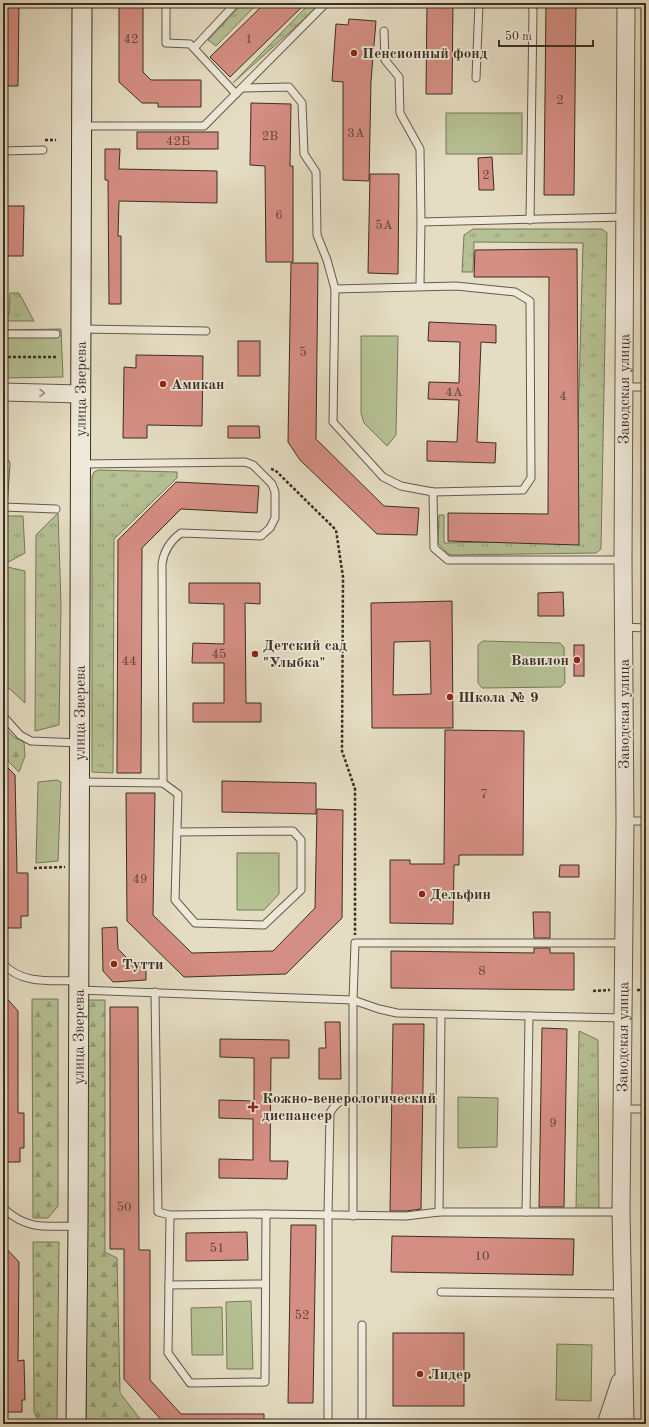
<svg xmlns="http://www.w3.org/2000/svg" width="649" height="1427" font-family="'Old Standard TT',serif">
  <defs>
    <pattern id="grass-tufts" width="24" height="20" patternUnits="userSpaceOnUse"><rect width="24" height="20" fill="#b5c093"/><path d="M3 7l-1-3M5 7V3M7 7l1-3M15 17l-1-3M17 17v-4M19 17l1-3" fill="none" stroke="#949c78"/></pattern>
    <pattern id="forest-firs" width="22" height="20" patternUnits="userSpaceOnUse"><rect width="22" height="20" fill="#b5c093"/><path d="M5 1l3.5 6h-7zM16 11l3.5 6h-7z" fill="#949c78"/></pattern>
  </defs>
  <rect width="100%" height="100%" fill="#e5ddc3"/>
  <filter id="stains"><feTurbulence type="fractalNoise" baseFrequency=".005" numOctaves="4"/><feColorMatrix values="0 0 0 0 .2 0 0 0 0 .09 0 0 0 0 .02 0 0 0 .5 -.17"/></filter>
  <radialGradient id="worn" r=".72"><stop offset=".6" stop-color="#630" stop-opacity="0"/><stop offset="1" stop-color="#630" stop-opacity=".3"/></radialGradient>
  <g fill="url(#grass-tufts)" stroke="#78785a">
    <path d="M243,3H258L216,46L208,40Z"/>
    <path d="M310,3H322L233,83Z"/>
    <path d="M473,229H602L607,233L601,549L596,553L449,555L438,543L439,515H444V543L575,540L583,243L474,242L473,272H462L464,235Z"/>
    <path d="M10,293H19L34,321H3V315H9Z"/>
    <path d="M99,470L177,472V478L114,539L113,773L92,772V477L94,472Z"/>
    <path d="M58,513L61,605L59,725L35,731L36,535Z"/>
    <path d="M3,516H23L25,553L3,565Z"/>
    <path d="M579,1031L598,1040L599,1209H576Z"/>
  </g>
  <g fill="url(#forest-firs)" stroke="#78785a">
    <path d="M3,726L14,737L24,742L25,756L19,772L3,756Z"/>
    <path d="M32,999H58V1206L48,1218H33Z"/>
    <path d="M86,1000H105V1252L117,1258L120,1393L144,1424H86Z"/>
    <path d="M33,1242H59L57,1424H40L34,1412Z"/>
  </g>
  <g fill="#b5c093" stroke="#78785a">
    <rect x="446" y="113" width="76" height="41"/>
    <path d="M61,329L63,377L3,378V330Z"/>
    <path d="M361,336H398L396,435L387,446L364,423L361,413Z"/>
    <path d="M3,566L25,571V703L3,683Z"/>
    <path d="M483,641L560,643L564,647L565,683L561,687L482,688L478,683V645Z"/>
    <path d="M57,780L61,782L58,861L36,863L38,782Z"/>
    <path d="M237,853H279V894L264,910H237Z"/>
    <path d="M458,1097L498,1098L497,1147L458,1148Z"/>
    <path d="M251,1301L253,1369H227L226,1302Z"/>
    <path d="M222,1307L223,1355H192L191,1308Z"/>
    <path d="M557,1344L592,1345L591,1401L556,1400Z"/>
  </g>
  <g fill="#d58e83" stroke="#3a2f22" fill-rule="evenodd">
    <path d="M3,3H19L18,86H3Z"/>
    <path d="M119,3H143V72L151,80H201V107H158V103H142L119,82Z"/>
    <path d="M265,3H306L230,77L210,57Z"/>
    <path d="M427,3H453L452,94H426Z"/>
    <path d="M546,3H576L574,195H544Z"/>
    <path d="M349,19L376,21L371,81L369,181L343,180V82L332,81L336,24L348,25Z"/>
    <path d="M251,103L291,104L290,166H293V262H266L265,166L250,165Z"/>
    <rect x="137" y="132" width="81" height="17"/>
    <path d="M105,149H120L119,169L217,171V203L119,201L118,236H121V304H109L108,180H105Z"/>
    <path d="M492,157L494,190H479L478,158Z"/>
    <path d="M370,174H399L398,274L368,273Z"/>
    <path d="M3,206H24L23,256H3Z"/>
    <path d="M577,249L579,545L448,541V513L548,514L549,277H474L475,250Z"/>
    <path d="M291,263H318L316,439L384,506L419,508L417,535L377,534L300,460L288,442Z"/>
    <path d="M429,322L496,325V343L481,342L477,442L496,443L495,463L427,461V441L457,442L459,400L428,399L429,382L459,383L460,342L428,341Z"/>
    <rect x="238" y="341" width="22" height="35"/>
    <path d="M136,355L203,356L202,426L147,425V438H123L124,367L136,368Z"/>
    <path d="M228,426H259L260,438H228Z"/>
    <path d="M176,482L259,486L257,513L181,509L142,548L141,773H117L118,540Z"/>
    <path d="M189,583H260V604L245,603L246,703H261V722H193V703H224V663H192L193,643L224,644V604L189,603Z"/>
    <path d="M563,592L564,616H538V593Z"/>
    <path d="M452,601L453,728H372L371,603ZM430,641L431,694L393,695L394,642Z"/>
    <rect x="574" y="645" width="10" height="31"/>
    <path d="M445,730L524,731L523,855H459V865H454L453,924L390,923V860H410V864H444Z"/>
    <path d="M3,763L15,775L17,873H28V916H21V928H3Z"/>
    <path d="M222,781L316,783V814L222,812Z"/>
    <path d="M126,793H155L153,915L192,953L273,951L315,908L317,809L343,810L342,918L286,974L184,977L127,921Z"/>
    <path d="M560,865H579V877H559Z"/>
    <path d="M533,912H550V938H534Z"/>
    <path d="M117,927L118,949L136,967L146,966V980L113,982L103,971L102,928Z"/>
    <path d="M534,948H550V953H574V990L391,988V951L534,953Z"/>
    <path d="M3,994L18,1011V1113H24V1148H20V1162H3Z"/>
    <path d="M110,1007H138L139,1250H150V1380L181,1414H264V1424H165L124,1379V1249H110Z"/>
    <path d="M325,1022H340L341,1079H319V1048H326Z"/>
    <path d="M393,1024H424L421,1209L406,1211H390Z"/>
    <path d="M542,1028L567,1029L564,1207H539Z"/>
    <path d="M220,1039L289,1040V1058H271L270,1161H288L287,1179L219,1178V1159L253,1160V1119L219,1118V1100L254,1101V1058L220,1057Z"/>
    <path d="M291,1225H316L313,1403H288Z"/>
    <path d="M247,1232L248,1260L186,1261V1233Z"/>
    <path d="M392,1236L574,1239L573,1275L391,1272Z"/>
    <path d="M3,1245L19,1262L18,1361L24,1360L25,1400H22V1412H3Z"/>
    <rect x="393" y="1333" width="71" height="73"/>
  </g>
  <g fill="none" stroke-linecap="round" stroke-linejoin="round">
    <defs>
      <g id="service">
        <path d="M166,3V43L190,44L236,94"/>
        <path d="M384,31L385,60L399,77L400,113L420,149L421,222"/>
        <path d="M194,48L236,3"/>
        <path d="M476,78L479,3"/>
        <path d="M242,88L289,87L302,103L304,154L316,172L317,235L327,260L335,289L333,422L383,477L401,486L433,492L434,548L448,560H623"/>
        <path d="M83,126H204L326,3"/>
        <path d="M3,151L43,150"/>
        <path d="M530,220L533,11L531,3"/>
        <path d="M420,286L421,222L625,217"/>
        <path d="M335,289L456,286L515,292L530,301L531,478L523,490L433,492"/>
        <path d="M81,329L206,331"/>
        <path d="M3,334H56"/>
        <path d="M625,387H646"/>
        <path d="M81,464L245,462L253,465L272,484L275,492V518L270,528L261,536L181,533C170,541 164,550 162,564L163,783"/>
        <path d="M3,507L56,509"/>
        <path d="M3,507L6,464"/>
        <path d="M624,627L646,628"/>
        <path d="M3,716L20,735L31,741L80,743"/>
        <path d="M80,782L163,783L178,794L175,900L195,923L264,925L301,890V840L293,831L177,832"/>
        <path d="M625,821H646"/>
        <path d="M3,964C23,985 52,980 78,981"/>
        <path d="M79,990L353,1000L379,1009L397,1013L623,1018"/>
        <path d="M155,992L158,1212L170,1215L168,1353L190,1383L265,1382L266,1214L170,1215"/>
        <path d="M622,1109H646"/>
        <path d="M3,1208C28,1231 46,1226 78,1226"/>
        <path d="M439,1212L441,1015"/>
        <path d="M526,1212L529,1016"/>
        <path d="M266,1214L406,1216L439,1212H621"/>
        <path d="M353,1216V1000L355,943H624"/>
        <path d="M169,1285L265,1284"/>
        <path d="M441,1292L623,1294"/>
        <path d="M362,1325V1424"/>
        <path d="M328,1424V1215L330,1113C336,1102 341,1100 354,1098"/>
      </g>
      <g id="tertiary">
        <path d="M3,392L80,394"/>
        <path d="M606,1424L620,1382"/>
        <path id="s1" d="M625,1424L621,1212L625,821L623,560L626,3"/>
      </g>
      <g id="secondary">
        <path id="s2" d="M76,1424L78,1226L82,3"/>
      </g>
    </defs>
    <use href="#service" stroke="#655a4a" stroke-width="9"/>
    <use href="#tertiary" stroke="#655a4a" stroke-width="19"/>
    <use href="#secondary" stroke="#3a2f22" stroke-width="21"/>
    <g stroke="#3a2f22" stroke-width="2.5" stroke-dasharray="3 2" stroke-linecap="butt">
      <path d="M45,140H56"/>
      <path d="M3,357H57"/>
      <path d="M271,469L275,470L336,530L343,577L342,751L355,789V935"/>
      <path d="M34,868L65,867"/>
      <path d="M637,990H645L643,1100"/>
      <path d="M593,991L610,990"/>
    </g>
    <use href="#service" stroke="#eee9d8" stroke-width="7"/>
    <use href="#tertiary" stroke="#eee9d8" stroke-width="17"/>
    <use href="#secondary" stroke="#eee9d8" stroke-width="19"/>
  </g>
  <defs><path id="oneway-chevron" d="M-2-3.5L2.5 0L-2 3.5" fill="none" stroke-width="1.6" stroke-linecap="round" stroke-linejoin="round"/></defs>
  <use stroke="#948c7d" href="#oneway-chevron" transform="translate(42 393) rotate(1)"/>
  <g fill="#8f2418" stroke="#eee9d8" stroke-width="1.5">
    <circle cx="354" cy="53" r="4"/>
    <circle cx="163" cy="384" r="4"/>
    <circle cx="255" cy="654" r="4"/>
    <circle cx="577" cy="660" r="4"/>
    <circle cx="450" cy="697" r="4"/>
    <circle cx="422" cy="894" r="4"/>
    <circle cx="114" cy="964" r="4"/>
    <path d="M251 1101h4v4h4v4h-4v4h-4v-4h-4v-4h4z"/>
    <circle cx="420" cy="1374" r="4"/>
  </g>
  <g text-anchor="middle" stroke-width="3.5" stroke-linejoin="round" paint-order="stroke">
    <g font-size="13" fill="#61473a">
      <text x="131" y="43">42</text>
      <text x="249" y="43">1</text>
      <text x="560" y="104">2</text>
      <text x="356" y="137">3А</text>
      <text x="270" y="140">2В</text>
      <text x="178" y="145">42Б</text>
      <text x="486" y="179">2</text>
      <text x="279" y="219">6</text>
      <text x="384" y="229">5А</text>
      <text x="303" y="356">5</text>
      <text x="454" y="396">4А</text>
      <text x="563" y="400">4</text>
      <text x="219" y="658">45</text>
      <text x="129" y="665">44</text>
      <text x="484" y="798">7</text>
      <text x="140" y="883">49</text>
      <text x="482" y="975">8</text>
      <text x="553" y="1127">9</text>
      <text x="124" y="1211">50</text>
      <text x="217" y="1252">51</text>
      <text x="482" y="1260">10</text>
      <text x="302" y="1319">52</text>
    </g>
    <g font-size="15" font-weight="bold" fill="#3a2f22" stroke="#eee9d8" text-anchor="start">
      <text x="362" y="58">Пенсионный фонд</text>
      <text x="171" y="389">Амикан</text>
      <text x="263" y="650">Детский сад<tspan x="263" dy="17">"Улыбка"</tspan></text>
      <text x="569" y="665" text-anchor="end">Вавилон</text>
      <text x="458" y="702">Школа № 9</text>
      <text x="430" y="899">Дельфин</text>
      <text x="122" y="969">Тутти</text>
      <text x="262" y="1103">Кожно-венерологический<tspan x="262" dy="17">диспансер</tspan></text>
      <text x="428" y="1379">Лидер</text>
    </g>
    <g font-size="15" fill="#3a2f22" stroke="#eee9d8">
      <text dy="5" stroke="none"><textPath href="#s2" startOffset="1035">улица Зверева</textPath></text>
      <text dy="5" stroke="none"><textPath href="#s1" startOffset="1035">Заводская улица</textPath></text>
      <text dy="5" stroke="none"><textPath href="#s2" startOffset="711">улица Зверева</textPath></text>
      <text transform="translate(624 714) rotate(-90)" y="5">Заводская улица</text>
      <text dy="5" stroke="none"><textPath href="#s2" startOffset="387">улица Зверева</textPath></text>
      <text dy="5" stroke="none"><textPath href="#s1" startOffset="387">Заводская улица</textPath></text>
    </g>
  </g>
  <rect width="649" height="1427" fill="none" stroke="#e5ddc3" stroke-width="16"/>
  <rect x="4" y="4" width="641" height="1419" fill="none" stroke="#3a2f22" stroke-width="2"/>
  <rect x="8" y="8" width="633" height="1411" fill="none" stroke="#3a2f22"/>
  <path d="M499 40v6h94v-6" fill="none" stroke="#3a2f22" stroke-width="2"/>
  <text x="505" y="40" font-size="12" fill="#3a2f22" stroke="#eee9d8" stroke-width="3" paint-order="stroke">50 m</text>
  <rect width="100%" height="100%" filter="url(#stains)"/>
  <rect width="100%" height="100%" fill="url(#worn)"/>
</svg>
